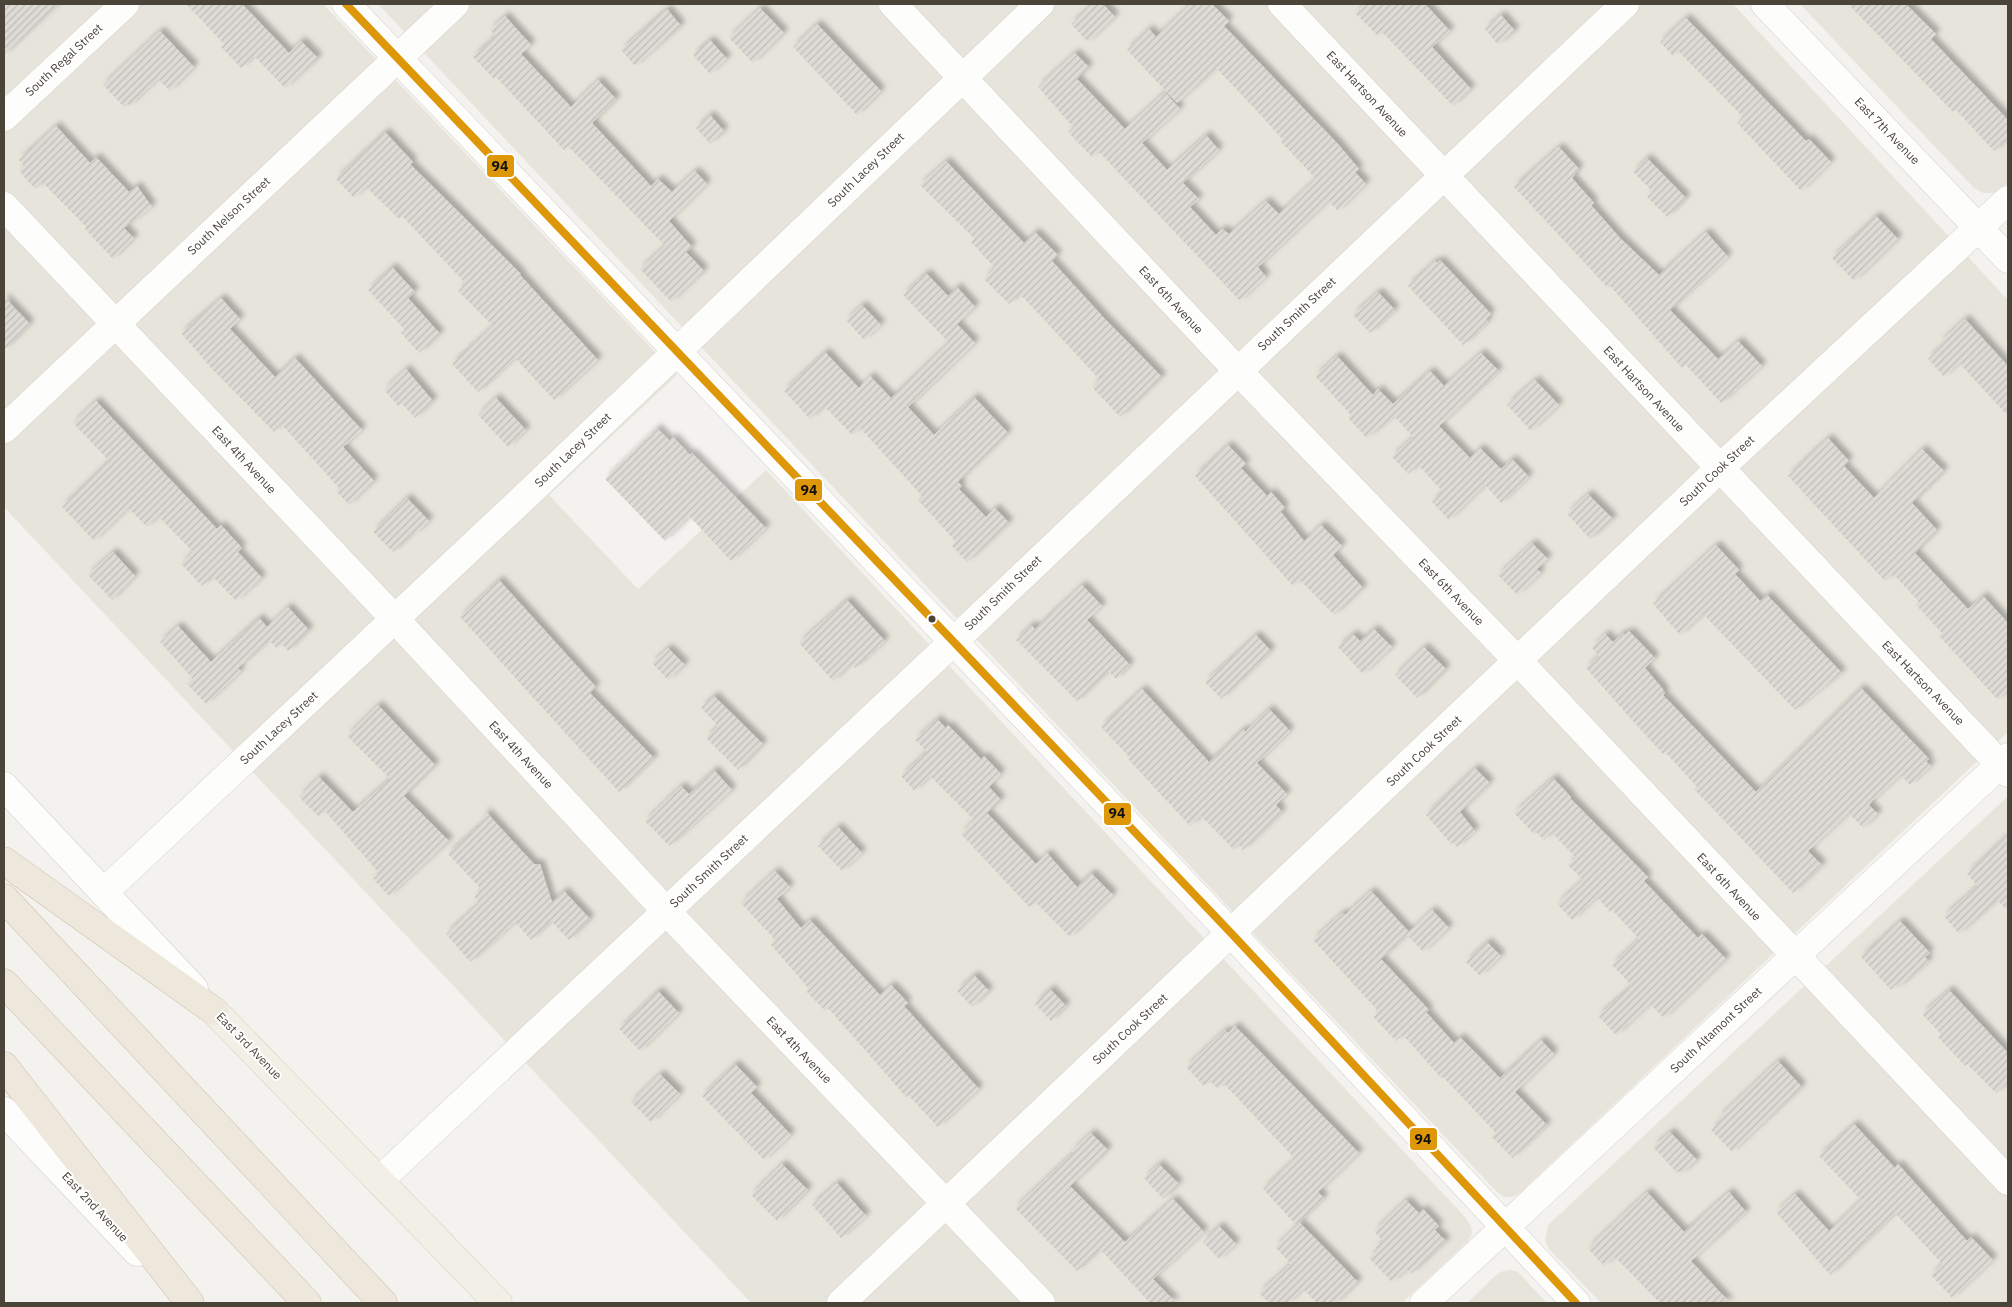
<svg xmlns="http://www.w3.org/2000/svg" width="2012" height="1307" font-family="'IBM Plex Sans',sans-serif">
  <defs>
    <pattern id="building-hatch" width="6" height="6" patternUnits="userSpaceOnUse" patternTransform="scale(1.25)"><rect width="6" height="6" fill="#dedbd6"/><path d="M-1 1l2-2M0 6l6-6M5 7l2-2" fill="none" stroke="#c0bdb8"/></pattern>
    <filter id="shadow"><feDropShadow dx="4.5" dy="-4.5" stdDeviation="2.5" flood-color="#0004"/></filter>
  </defs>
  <rect width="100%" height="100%" fill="#f4f2ee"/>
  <g fill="#e7e4dc">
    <path d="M4,4H323L677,375L549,495L638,589L766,470L1466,1218L1471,1226L1472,1234L1468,1241L1402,1303H751L4,507Z"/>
    <path d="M378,4H1733L2008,300V732L1521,1192L1513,1197H1504L1497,1192Z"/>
    <path d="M1800,4H2008V183L1994,193H1983L1974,188Z"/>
    <path d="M2008,796V1303H1601L1549,1249L1545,1240L1548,1225Z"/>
    <path d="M1511,1270L1518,1272L1547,1303H1467L1495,1276L1503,1271Z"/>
  </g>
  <g fill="url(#building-hatch)" filter="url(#shadow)">
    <path d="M4,4H58L4,55Z"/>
    <path d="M186,4H242L289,53L301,41L318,58L285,88L254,56L241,68L221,47L224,44Z"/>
    <path d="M1093,4H1103L1115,17L1088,42L1071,24Z"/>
    <path d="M1191,4H1212L1229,21L1224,26L1337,143L1359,169L1355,172L1366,184L1338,211L1328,201L1258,267L1266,277L1240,301L1098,151L1092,157L1068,132L1073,127L1038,87L1075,53L1089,67L1077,79L1125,129L1165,92L1180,109L1142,143L1167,170L1206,135L1219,150L1183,183L1199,199L1190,207L1216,235L1222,229L1229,234L1266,201L1279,214L1316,179L1281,142L1283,140L1256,110L1216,68L1177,103L1127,50L1149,29L1156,37Z"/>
    <path d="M1365,4H1425L1450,31L1432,47L1471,89L1453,106L1382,32L1378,36L1355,13Z"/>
    <path d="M1848,4H1906L1936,34L1931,39L2008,120V137L1994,151L1956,110L1953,112Z"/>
    <path d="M760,8L784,33L753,63L729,38Z"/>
    <path d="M667,9L681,26L635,66L621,50Z"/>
    <path d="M1501,15L1515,31L1498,45L1485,29Z"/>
    <path d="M505,16L531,45L521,54L571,107L598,80L616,99L592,123L651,186L658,179L672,192L695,171L707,184L669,221L692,247L686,252L704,271L671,302L640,269L665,246L568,146L564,150L496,77L494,79L473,57L496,36L490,30Z"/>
    <path d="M1686,18L1806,141L1809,139L1831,162L1801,191L1737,123L1743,117L1678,51L1673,56L1660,42Z"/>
    <path d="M817,24L881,91L857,115L793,47Z"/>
    <path d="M160,31L194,67L170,91L158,79L129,106L128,104L124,107L103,85Z"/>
    <path d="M710,40L727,59L710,74L693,55Z"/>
    <path d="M710,115L724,131L710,144L696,128Z"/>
    <path d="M56,126L90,163L96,157L129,192L137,186L152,207L124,228L134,238L113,259L85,229L86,227L42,182L35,189L19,171L24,166L19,160Z"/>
    <path d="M385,132L413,162L410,164L521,274L520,275L598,360L554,400L515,358L478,392L452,364L493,326L458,291L466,284L402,216L399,219L366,187L354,198L336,179Z"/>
    <path d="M1559,147L1579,169L1572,178L1594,203L1591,205L1620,238L1659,275L1706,232L1728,257L1670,310L1718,359L1738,341L1762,366L1721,403L1685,364L1682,368L1610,286L1608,288L1514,187Z"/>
    <path d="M1647,158L1686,198L1667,217L1647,197L1653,192L1633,172Z"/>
    <path d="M946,161L1024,243L1035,232L1058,255L1052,261L1104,318L1162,377L1120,417L1092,387L1100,380L1019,293L1009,304L984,279L995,268L971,242L975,239L920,185Z"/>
    <path d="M1876,216L1898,239L1854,281L1832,258Z"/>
    <path d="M1440,260L1491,314L1486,319L1488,322L1463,345L1408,286L1435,261L1437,263Z"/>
    <path d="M392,267L415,292L408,298L440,334L419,353L401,333L405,330L368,290Z"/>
    <path d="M926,273L948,296L957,287L975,307L957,324L975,343L908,407L934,435L974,397L1008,433L958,482L962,486L959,489L986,517L995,508L1009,523L967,562L952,546L956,542L918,500L922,496L860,428L852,435L824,406L810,419L784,391L825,352L859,388L870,376L891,398L949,343L903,295Z"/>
    <path d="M1378,292L1395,310L1370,333L1353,315Z"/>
    <path d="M4,297L30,324L4,350Z"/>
    <path d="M221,298L240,319L230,329L275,377L295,358L362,430L343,447L374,481L349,505L336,491L339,488L281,424L274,432L211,368L181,333Z"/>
    <path d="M862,305L881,325L864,340L846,320Z"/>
    <path d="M1965,319L2008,366V416L1959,363L1944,377L1928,359L1943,345L1940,342Z"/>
    <path d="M1481,353L1499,371L1439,426L1470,458L1480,448L1501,469L1512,459L1529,477L1501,503L1485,485L1449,520L1432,502L1443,492L1418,465L1408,474L1392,457L1413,437L1394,416L1367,438L1348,418L1351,415L1315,376L1337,356L1373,395L1378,389L1393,404L1430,371L1444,386Z"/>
    <path d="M406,369L433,401L415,418L401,403L398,406L384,390Z"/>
    <path d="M1535,380L1559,405L1531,431L1507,405Z"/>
    <path d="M496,398L526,430L508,447L478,415Z"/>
    <path d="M96,401L217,529L221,525L242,548L238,552L262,578L236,601L212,576L202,586L181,564L193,552L158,516L147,527L128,508L94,541L62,507L109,461L73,423Z"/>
    <path d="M657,428L670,441L673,437L690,455L692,453L766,528L731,561L690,517L665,541L605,479Z"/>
    <path d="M1828,438L1849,461L1844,466L1874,498L1922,449L1944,471L1912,503L1937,530L1915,553L1968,609L1983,596L2008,623V690L1998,700L1939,636L1942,633L1916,605L1919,602L1893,574L1885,581L1788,476Z"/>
    <path d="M1228,445L1246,464L1241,468L1267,496L1271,492L1285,508L1281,512L1304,541L1321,525L1342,546L1333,555L1363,588L1334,615L1300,580L1293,586L1195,476Z"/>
    <path d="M1588,494L1613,519L1590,539L1567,514Z"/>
    <path d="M407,498L429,521L416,534L414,532L393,552L373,532Z"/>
    <path d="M1532,543L1548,559L1537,569L1541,573L1517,595L1498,575Z"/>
    <path d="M1716,545L1739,570L1735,574L1760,601L1767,595L1842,673L1795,710L1703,614L1680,635L1653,604Z"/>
    <path d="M113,552L135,576L112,600L88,575Z"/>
    <path d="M499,580L596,687L590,693L654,758L619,792L460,617Z"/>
    <path d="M1082,585L1102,606L1087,620L1130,665L1116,679L1108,671L1077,701L1016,640L1031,625L1035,629Z"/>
    <path d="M847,600L885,641L855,668L851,664L833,681L799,643Z"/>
    <path d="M288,607L309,630L288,651L281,643L276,648L269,640L238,668L241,671L206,704L187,684L193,679L160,642L178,626L211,662L259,618L267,627Z"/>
    <path d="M1374,629L1392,647L1363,674L1338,647L1353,634L1360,641Z"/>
    <path d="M1629,631L1655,658L1645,668L1662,688L1665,693L1663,695L1756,792L1861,688L1929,759L1926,761L1931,766L1910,785L1901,775L1872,801L1869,805L1878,814L1863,828L1849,813L1808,851L1822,865L1793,893L1694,789L1697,787L1665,752L1663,754L1631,719L1586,668L1599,656L1592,648L1605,634L1613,642L1623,633L1625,635Z"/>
    <path d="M1256,635L1271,651L1221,699L1205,682Z"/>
    <path d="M1424,647L1446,669L1417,698L1395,675Z"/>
    <path d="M668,648L685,665L668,680L652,663Z"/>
    <path d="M1142,689L1209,762L1243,729L1245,732L1269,709L1290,731L1257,763L1287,794L1276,805L1282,812L1243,850L1239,845L1234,850L1201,816L1190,826L1128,759L1130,758L1101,727Z"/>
    <path d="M714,696L763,744L738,770L706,738L718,726L701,708Z"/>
    <path d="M378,705L435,765L404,796L449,841L389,896L373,879L379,873L324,810L318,816L299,797L319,777L353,812L390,779L347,736Z"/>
    <path d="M937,719L946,728L948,725L981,759L984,756L1001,774L989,787L1001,800L987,813L1036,864L1047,853L1077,887L1091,873L1113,895L1070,937L1035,902L1029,907L961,834L974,820L930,776L914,791L901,776L927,752L915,740Z"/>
    <path d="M1475,768L1490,783L1460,812L1475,831L1457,847L1453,842L1451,844L1426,815Z"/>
    <path d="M714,770L732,790L669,846L645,821L681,786L689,794Z"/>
    <path d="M1553,778L1571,797L1570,798L1648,877L1644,881L1698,938L1702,934L1726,959L1664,1018L1650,1004L1616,1035L1598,1016L1632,986L1612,965L1639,939L1612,910L1610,912L1597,897L1572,920L1557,904L1583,880L1568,865L1576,858L1552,833L1544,840L1536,832L1534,834L1514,813Z"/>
    <path d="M486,812L534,864H540L552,902L564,891L590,919L569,940L551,921L531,940L515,922L470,962L446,934L480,903L474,897L482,890L448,854L479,826Z"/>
    <path d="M838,827L862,853L842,871L818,846Z"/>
    <path d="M2008,835V911L1997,900L1959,934L1944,916L1978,886L1967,874Z"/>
    <path d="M775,871L790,887L777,899L801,928L810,920L880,995L891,985L908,1003L904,1006L979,1089L938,1127L908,1095L906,1097L828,1008L825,1011L806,991L809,989L771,945L776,941L741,903Z"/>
    <path d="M1371,891L1409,932L1432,910L1449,928L1423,952L1407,935L1381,959L1429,1010L1426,1012L1454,1043L1460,1037L1500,1078L1541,1040L1554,1054L1515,1092L1547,1125L1512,1158L1492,1137L1496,1133L1443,1077L1441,1078L1403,1035L1396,1041L1373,1017L1379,1012L1313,940L1342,913L1345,915Z"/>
    <path d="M1900,921L1930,953L1925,957L1929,961L1898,988L1895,985L1891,990L1861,957Z"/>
    <path d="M1487,942L1501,956L1480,976L1466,962Z"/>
    <path d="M974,975L989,991L972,1007L957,991Z"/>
    <path d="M1050,989L1066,1006L1051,1021L1035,1004Z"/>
    <path d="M1949,990L2008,1053V1082L1996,1093L1967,1064L1965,1066L1938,1037L1941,1034L1922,1014Z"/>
    <path d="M658,991L679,1013L640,1051L619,1029Z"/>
    <path d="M1235,1026L1359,1153L1318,1192L1324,1198L1296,1225L1263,1189L1295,1159L1223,1083L1218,1089L1209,1080L1204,1086L1186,1067L1225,1030L1228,1033Z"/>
    <path d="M1778,1061L1802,1087L1732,1152L1711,1130L1722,1120L1719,1117Z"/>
    <path d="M735,1064L757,1087L751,1093L791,1135L764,1160L702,1096Z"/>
    <path d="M660,1074L680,1094L651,1122L631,1102Z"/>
    <path d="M1854,1124L1895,1168L1898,1164L1967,1241L1971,1237L1993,1260L1952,1298L1931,1275L1942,1264L1895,1213L1830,1275L1776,1212L1795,1194L1829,1231L1861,1200L1819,1156Z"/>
    <path d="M1670,1132L1697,1160L1682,1174L1679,1171L1677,1173L1653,1147Z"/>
    <path d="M1091,1133L1108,1150L1070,1186L1125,1242L1173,1199L1204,1232L1153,1279L1176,1303H1150L1100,1249L1077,1271L1015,1208L1074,1152L1072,1151Z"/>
    <path d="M782,1164L808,1190L777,1221L751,1195Z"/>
    <path d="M1159,1164L1179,1184L1163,1199L1144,1178Z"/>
    <path d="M837,1183L866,1216L841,1238L812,1205Z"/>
    <path d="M1647,1192L1684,1232L1729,1192L1746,1212L1691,1261L1730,1303H1660L1616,1258L1614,1257L1604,1266L1591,1252L1589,1247Z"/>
    <path d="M1406,1200L1419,1213L1423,1209L1439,1226L1435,1230L1446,1241L1411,1274L1407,1269L1392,1282L1369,1258L1378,1250L1375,1248L1383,1241L1374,1231Z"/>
    <path d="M1300,1223L1358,1282L1336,1303H1317L1303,1289L1288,1303H1269L1259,1293L1291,1264L1275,1247Z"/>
    <path d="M1219,1226L1236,1244L1219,1259L1203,1242Z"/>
  </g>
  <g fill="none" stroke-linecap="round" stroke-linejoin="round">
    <defs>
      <g id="minor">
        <path d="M346,4L1231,933L1576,1303"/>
        <path d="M893,4L1237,370L1518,661L2008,1181"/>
        <path d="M1282,4L2008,773"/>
        <path d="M1765,4L2008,259"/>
        <path d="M4,117L125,4"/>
        <path d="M4,206L395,619L666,911L1041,1303"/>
        <path d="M4,429L455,4"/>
        <path d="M4,786L194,989"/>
        <path d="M104,892L533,489L1040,4"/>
        <path d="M4,1111L137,1252"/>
        <path d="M380,1180L953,642L1625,4"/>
        <path d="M841,1303L1719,469L2008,200"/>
        <path d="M1424,1303L2008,757"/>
      </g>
      <path id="major" d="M214,1011L498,1303"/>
      <g id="highway">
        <path d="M4,861L214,1011"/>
        <path d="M4,898L383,1303"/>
        <path d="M4,983L307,1303"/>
        <path d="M4,1066L190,1303"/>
      </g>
    </defs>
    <use href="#minor" stroke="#d2d0cb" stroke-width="29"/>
    <use href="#major" stroke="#d6cebb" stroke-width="29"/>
    <use href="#highway" stroke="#ccbfa9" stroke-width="29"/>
    <use href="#minor" stroke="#fdfdfc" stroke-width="28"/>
    <use href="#major" stroke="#f2efe6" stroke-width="28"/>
    <use href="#highway" stroke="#ede8db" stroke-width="28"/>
    <defs>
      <path id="bus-1" d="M346,4L1231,933L1576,1303"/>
    </defs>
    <use href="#bus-1" stroke="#fff" stroke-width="11"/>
    <use href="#bus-1" stroke="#dd9709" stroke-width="8"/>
  </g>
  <circle fill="#4b4439" stroke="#fff" stroke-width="2" cx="932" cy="619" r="4.5"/>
  <g text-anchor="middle" stroke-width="4" stroke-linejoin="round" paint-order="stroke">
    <g font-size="12" fill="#4b4439" stroke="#fff">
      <text transform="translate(64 60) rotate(-43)" y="4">South Regal Street</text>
      <text transform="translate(1367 94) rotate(47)" y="4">East Hartson Avenue</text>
      <text transform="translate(1887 131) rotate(46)" y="4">East 7th Avenue</text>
      <text transform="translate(866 170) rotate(-44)" y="4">South Lacey Street</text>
      <text transform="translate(229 216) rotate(-43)" y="4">South Nelson Street</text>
      <text transform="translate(1171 300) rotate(47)" y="4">East 6th Avenue</text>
      <text transform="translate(1297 314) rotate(-43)" y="4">South Smith Street</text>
      <text transform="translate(1644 389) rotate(47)" y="4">East Hartson Avenue</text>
      <text transform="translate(573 450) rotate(-44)" y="4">South Lacey Street</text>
      <text transform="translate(244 460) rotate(47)" y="4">East 4th Avenue</text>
      <text transform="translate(1717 471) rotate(-43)" y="4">South Cook Street</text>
      <text transform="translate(1451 592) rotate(46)" y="4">East 6th Avenue</text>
      <text transform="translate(1003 593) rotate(-44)" y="4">South Smith Street</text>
      <text transform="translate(1923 683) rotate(46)" y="4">East Hartson Avenue</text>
      <text transform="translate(279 728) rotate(-43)" y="4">South Lacey Street</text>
      <text transform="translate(1424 751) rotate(-43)" y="4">South Cook Street</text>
      <text transform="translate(521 755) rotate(47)" y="4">East 4th Avenue</text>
      <text transform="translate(709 871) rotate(-43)" y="4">South Smith Street</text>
      <text transform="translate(1729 887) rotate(47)" y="4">East 6th Avenue</text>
      <text transform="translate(1130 1029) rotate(-43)" y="4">South Cook Street</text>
      <text transform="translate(1716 1030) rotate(-43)" y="4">South Altamont Street</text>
      <text transform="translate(249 1046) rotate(46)" y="4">East 3rd Avenue</text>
      <text transform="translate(799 1050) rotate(46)" y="4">East 4th Avenue</text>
      <text transform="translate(95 1207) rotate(47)" y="4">East 2nd Avenue</text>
    </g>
  </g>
  <g stroke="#fff" stroke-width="2">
    <rect x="486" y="154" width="29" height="24" rx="5" fill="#dd9709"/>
    <rect x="794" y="478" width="29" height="24" rx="5" fill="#dd9709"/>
    <rect x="1103" y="802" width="29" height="24" rx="5" fill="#dd9709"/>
    <rect x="1409" y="1127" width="29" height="24" rx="5" fill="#dd9709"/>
  </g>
  <g font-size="14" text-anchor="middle" font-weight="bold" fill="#111">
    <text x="500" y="171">94</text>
    <text x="809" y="495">94</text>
    <text x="1117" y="818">94</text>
    <text x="1423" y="1144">94</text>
  </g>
  <rect width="2012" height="1307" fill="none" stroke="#4b4439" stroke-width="10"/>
</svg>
